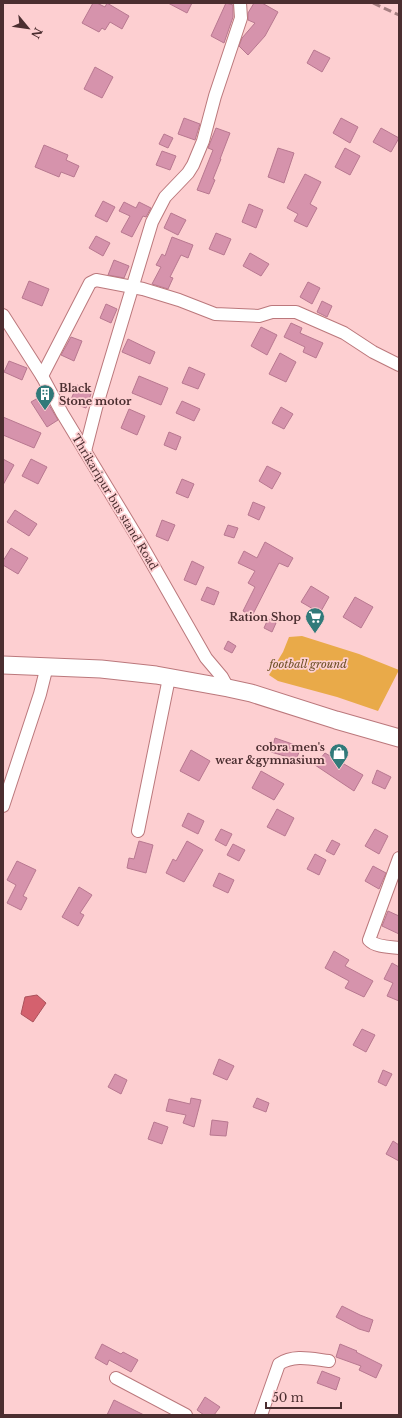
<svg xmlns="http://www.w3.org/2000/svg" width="402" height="1418" font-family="'Libre Baskerville',serif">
  <rect width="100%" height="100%" fill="#fdcfd1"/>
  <path fill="#e9aa49" d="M302,636L359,654L399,670L378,711L337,697L278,681L269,675L283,652L289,637Z"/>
  <path fill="#d4616e" stroke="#ab525b" d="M37,995L46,1003L33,1022L21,1014L25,997Z"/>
  <g fill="#d693ac" stroke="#b87890">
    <path d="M93,3H97L105,7L107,3L129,16L122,29L110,22L105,30L102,28L99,32L82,23Z"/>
    <path d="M168,3H192L187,13Z"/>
    <path d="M226,3L233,5V17L224,43L211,36Z"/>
    <path d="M254,3H262L278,12L265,36L248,55L239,46L242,38L255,23L248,20V13Z"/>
    <path d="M314,50L330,58L322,72L307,63Z"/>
    <path d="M95,67L113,77L102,98L84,89Z"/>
    <path d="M184,118L200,124L195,140L178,134Z"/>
    <path d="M341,118L358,127L350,143L333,133Z"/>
    <path d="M216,128L230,133L220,159H221L213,179L215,180L209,194L197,190L213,150L208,148Z"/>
    <path d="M381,128L399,138L391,152L373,142Z"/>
    <path d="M164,134L173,138L168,148L159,144Z"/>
    <path d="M44,145L68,155L66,160L79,166L74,177L61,172L59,177L35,167Z"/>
    <path d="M278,148L294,153L284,183L268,177Z"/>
    <path d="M345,148L360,156L350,175L335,167Z"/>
    <path d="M162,151L176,156L170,170L156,165Z"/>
    <path d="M305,174L321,182L310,204L317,208L307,227L294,221L298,214L287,208Z"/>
    <path d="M103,201L115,207L107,222L95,216Z"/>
    <path d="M124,202L136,208L139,202L151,208L146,217L143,216L132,237L121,232L130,216L119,211Z"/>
    <path d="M249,204L263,210L256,228L242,222Z"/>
    <path d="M171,213L186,220L178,235L164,228Z"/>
    <path d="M216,233L231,239L224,255L209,249Z"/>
    <path d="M96,236L110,243L103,256L89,248Z"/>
    <path d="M172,237L193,245L188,258L181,255L170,277L173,278L168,289L152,284L161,267L156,265L162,254L165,256Z"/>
    <path d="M250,253L269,264L261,276L243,266Z"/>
    <path d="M114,260L129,266L124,278L108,275Z"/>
    <path d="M29,281L49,289L42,306L22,298Z"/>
    <path d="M308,282L320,288L312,304L300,297Z"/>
    <path d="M322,301L332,306L327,317L317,312Z"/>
    <path d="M106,304L117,309L111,323L100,318Z"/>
    <path d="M291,323L302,328L300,333L323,343L316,358L303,352L305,347L284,337Z"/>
    <path d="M261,327L277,335L267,355L251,346Z"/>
    <path d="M71,337L82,341L74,361L61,355Z"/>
    <path d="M128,339L155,352L150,364L122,352Z"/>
    <path d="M280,353L296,362L286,382L269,374Z"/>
    <path d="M9,361L27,368L22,380L4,372Z"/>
    <path d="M189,367L205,374L198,389L182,383Z"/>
    <path d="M139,376L168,388L161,405L132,393Z"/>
    <path d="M77,385L92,391L86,408L70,402Z"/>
    <path d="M43,395L58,420L47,427L31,402Z"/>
    <path d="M182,401L200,409L194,421L176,413Z"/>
    <path d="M281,407L293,414L284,429L272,423Z"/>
    <path d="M129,409L145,416L137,435L121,428Z"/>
    <path d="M3,417L41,433L34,448L3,435Z"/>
    <path d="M169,432L181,437L176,450L164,445Z"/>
    <path d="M3,459L14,465L3,485Z"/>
    <path d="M31,459L47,467L38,484L22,476Z"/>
    <path d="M267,466L281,473L272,489L259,481Z"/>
    <path d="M182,479L194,484L188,498L176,493Z"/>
    <path d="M253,502L265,507L259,520L248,515Z"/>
    <path d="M15,510L37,524L29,536L7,522Z"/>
    <path d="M162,520L175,525L168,541L156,536Z"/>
    <path d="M228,525L238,528L234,538L224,535Z"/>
    <path d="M265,542L293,558L288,567L279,563L252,616L243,611L255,587L248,583L255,571L238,563L244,551L257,558Z"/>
    <path d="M11,548L28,558L18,574L3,565V561Z"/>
    <path d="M192,561L204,567L196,585L184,580Z"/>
    <path d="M311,586L329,597L320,613L301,602Z"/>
    <path d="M207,587L219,592L214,605L201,600Z"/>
    <path d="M355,597L373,607L361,628L343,617Z"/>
    <path d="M268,619L276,623L272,632L264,628Z"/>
    <path d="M228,641L236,646L232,653L224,649Z"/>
    <path d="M275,738L301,747L294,765L286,762L288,757L271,752Z"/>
    <path d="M191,750L210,761L199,781L180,771Z"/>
    <path d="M325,753L363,775L354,791L315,765Z"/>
    <path d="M377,770L391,777L385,789L372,783Z"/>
    <path d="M261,771L284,784L274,800L252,788Z"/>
    <path d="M277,809L294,818L285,836L267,827Z"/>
    <path d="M188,813L204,821L198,834L182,826Z"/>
    <path d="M221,829L232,834L226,846L215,840Z"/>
    <path d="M375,829L388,836L379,854L365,846Z"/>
    <path d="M332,840L340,844L334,855L326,851Z"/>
    <path d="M139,841L153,845L146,873L127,868L129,858L134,859Z"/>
    <path d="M187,841L203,850L184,882L166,873L173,859L176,861Z"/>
    <path d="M233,844L245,850L239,861L227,855Z"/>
    <path d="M315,854L326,860L319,875L307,869Z"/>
    <path d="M17,861L36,870L23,896L27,898L21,910L7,903L16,885L7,880Z"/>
    <path d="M373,866L386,873L379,889L365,881Z"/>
    <path d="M219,873L234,880L228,893L213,886Z"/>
    <path d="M79,887L92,895L80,913L84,915L78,926L62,917Z"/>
    <path d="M388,911L399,916V934L382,926Z"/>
    <path d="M334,951L349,960L345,966L373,981L364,997L345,988L349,981L325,968Z"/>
    <path d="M392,963L399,967V1001L387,996L393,983L384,979Z"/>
    <path d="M362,1029L375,1035L366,1052L353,1045Z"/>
    <path d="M219,1059L234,1066L227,1080L213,1074Z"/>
    <path d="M383,1070L392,1074L386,1086L378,1082Z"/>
    <path d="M115,1074L127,1080L121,1094L108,1087Z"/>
    <path d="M191,1098L201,1100L194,1127L183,1123L186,1115L166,1111L169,1099L190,1104Z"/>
    <path d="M257,1098L269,1103L266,1112L253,1107Z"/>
    <path d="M212,1120L228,1122L226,1136L210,1135Z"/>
    <path d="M154,1122L168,1127L162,1144L148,1139Z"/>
    <path d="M393,1141L399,1145V1161L386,1154Z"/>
    <path d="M342,1306L360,1315L373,1320L369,1332L359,1329L336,1317Z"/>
    <path d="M102,1344L121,1354L123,1352L138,1360L131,1372L109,1360L107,1365L95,1358Z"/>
    <path d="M340,1344L357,1351L356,1352L382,1365L376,1378L359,1370L361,1366L336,1357Z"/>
    <path d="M322,1371L340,1378L336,1390L317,1383Z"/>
    <path d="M205,1397L220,1407L214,1415H204L197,1410Z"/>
    <path d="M114,1400L144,1415H107Z"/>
  </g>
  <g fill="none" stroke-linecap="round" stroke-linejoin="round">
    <defs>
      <g id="minor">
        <path d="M3,315L42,376L62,413L137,537L206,658L222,677L228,688"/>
        <path d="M42,376L90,283L96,280L143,289L179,300L215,314L259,316L272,312H296L344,333L373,352L399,365"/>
        <path d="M85,451L96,408L152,222L165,197L188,173L193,165L203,141L215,96L241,18L240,3"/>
        <path d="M3,806L40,694L47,666"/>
        <path d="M138,831L169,678"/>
        <path d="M399,858L369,940C375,947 390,947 399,948"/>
        <path d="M116,1378L186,1415"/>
        <path d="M261,1415L279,1364C294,1354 312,1359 329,1361"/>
      </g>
      <path id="secondary" d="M3,665L101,669L156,675L228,688L251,693L336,720L399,738"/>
    </defs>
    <use href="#minor" stroke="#bb787c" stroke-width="14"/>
    <use href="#secondary" stroke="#bb787c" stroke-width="19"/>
    <use href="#minor" stroke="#fff" stroke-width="12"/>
    <use href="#secondary" stroke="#fff" stroke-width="17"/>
    <path stroke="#a57f81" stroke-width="3" stroke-dasharray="8 4" stroke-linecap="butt" d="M373,3L399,15"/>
  </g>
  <defs>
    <symbol id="building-pin" viewBox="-11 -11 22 30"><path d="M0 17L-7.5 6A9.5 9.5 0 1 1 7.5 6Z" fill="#317a7a" stroke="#fdcfd1"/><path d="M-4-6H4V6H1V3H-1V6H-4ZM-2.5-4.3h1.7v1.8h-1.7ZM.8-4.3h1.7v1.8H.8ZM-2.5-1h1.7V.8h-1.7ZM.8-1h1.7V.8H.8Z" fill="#fff"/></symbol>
    <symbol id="supermarket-pin" viewBox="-11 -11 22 30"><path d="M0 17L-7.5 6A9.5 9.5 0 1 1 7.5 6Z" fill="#317a7a" stroke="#fdcfd1"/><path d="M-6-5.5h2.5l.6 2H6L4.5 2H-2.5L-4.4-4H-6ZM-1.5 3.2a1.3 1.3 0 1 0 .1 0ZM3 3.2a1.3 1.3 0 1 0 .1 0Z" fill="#fff"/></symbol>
    <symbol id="shop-pin" viewBox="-11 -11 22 30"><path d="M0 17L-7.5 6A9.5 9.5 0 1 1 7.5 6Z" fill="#317a7a" stroke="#fdcfd1"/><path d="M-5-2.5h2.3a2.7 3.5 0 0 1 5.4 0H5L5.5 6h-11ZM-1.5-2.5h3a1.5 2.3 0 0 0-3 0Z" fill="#fff"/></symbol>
  </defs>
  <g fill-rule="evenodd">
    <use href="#building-pin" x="34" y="383" width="22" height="30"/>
    <use href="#supermarket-pin" x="304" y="606" width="22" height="30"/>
    <use href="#shop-pin" x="328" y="742" width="22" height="30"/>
  </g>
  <g text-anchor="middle" stroke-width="3.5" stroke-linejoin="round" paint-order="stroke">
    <g font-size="11" font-weight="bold" fill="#4b2e30" stroke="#fdcfd1" text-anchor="end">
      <text x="59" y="392" text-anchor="start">Black<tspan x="59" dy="13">Stone motor</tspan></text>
      <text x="301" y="621">Ration Shop</text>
      <text x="325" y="751">cobra men's<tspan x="325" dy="13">wear &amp;gymnasium</tspan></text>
    </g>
    <g font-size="11" fill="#4b2e30" stroke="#fdcfd1">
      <text transform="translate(115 502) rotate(59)" y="4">Thrikaripur bus stand Road</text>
    </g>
    <g font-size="11" font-style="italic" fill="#6b4e23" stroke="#fdcfd1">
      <text x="308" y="668">football ground</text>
    </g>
  </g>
  <rect width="402" height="1418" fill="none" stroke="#4b2e30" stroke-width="8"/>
  <g transform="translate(28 28) rotate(119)" stroke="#fdcfd1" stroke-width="3" paint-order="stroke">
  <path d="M0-3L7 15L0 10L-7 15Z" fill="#4b2e30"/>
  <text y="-6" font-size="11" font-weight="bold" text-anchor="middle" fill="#4b2e30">N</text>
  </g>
  <path d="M266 1402v6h75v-6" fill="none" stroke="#4b2e30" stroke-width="2"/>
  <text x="272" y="1402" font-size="12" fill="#4b2e30" stroke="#fdcfd1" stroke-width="3" paint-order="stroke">50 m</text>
</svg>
